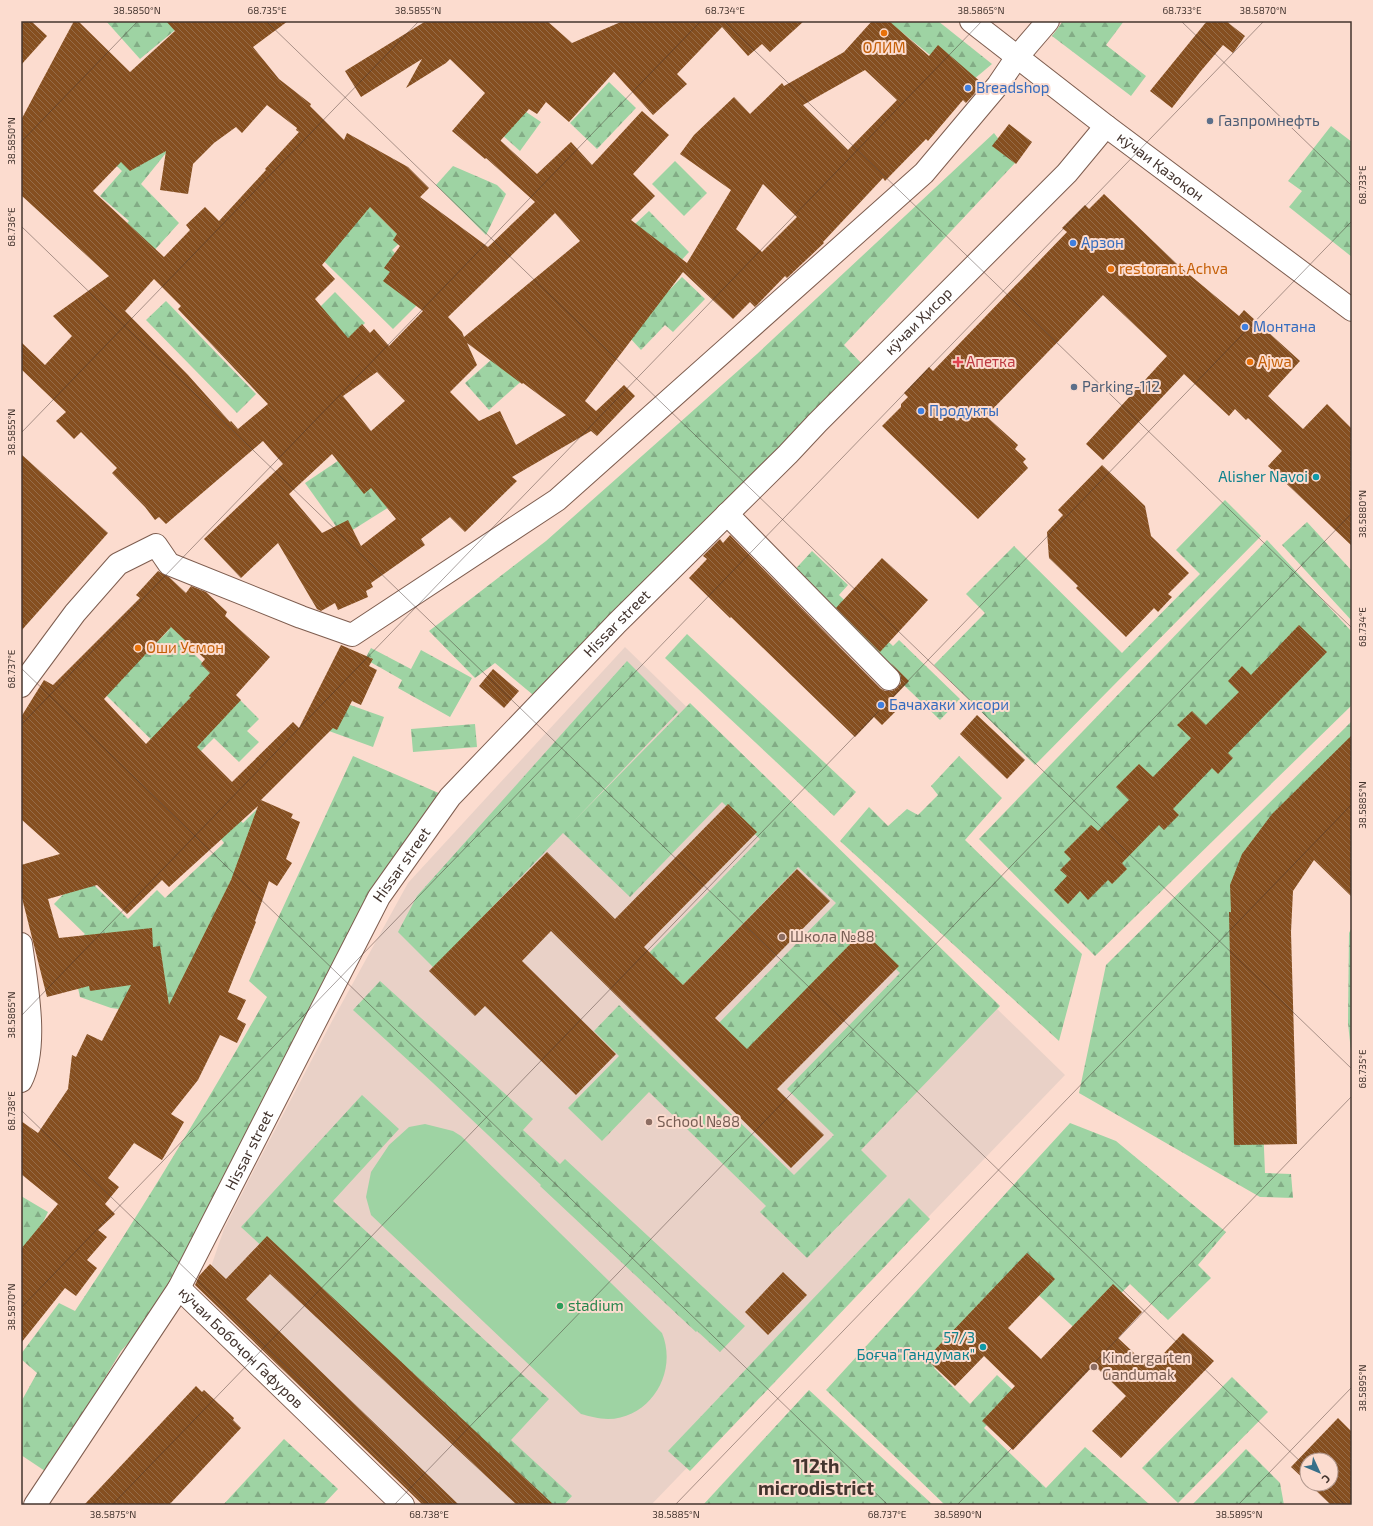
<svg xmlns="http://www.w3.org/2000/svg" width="1373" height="1526" font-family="'Exo 2',sans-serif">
  <defs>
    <pattern id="forest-firs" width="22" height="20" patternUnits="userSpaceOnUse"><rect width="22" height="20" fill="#9ed3a3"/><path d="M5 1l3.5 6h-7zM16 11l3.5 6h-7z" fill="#82ac85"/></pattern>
    <pattern id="building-back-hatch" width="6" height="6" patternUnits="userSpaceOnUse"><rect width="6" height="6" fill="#854f20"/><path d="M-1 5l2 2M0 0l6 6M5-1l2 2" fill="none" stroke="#966c48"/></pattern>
  </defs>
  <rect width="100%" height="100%" fill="#fcdccf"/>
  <path fill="#e9d1c7" d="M625,647L1065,1075L651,1505H432L204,1287L224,1229L254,1170L331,1023L408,883Z"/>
  <g fill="url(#forest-firs)">
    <path d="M106,21H186L140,59Z"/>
    <path d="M888,21H938L992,64L967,85Z"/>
    <path d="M1063,21H1124L1106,45L1146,76L1131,96L1052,36Z"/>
    <path d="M609,82L636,108L597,149L570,123Z"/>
    <path d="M507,99L541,122L520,151L490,124Z"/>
    <path d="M1331,126L1352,142V257L1289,207L1302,191L1288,181Z"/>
    <path d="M994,133L1016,162L844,345L862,364L538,699L495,663L475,678L429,631L546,541L757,354Z"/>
    <path d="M170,148L141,184L179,223L142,264L114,237L129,221L100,196L122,171L99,149Z"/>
    <path d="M675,161L707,193L684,216L652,184Z"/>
    <path d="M328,165L403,240L392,250L432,290L393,329L278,216Z"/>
    <path d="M453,166L497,185L506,194L486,235L436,185Z"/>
    <path d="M649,211L689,252L676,266L635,224Z"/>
    <path d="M682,277L705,299L673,332L665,325L641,350L630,338L649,311Z"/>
    <path d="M335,292L365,323L338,350L280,347Z"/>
    <path d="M166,301L256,394L237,413L146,320Z"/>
    <path d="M501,351L525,378L489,410L465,383Z"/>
    <path d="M372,438L413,492L343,536L305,483Z"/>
    <path d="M1225,500L1261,536L1035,765L934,665L985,613L966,594L1014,546L1122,653L1200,574L1176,550Z"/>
    <path d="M1307,522L1352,571V621L1282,545Z"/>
    <path d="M1267,540L1352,632V705L1095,956L979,839Z"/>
    <path d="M812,551L848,585L839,595L893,646L899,640L960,699L940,720L790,575Z"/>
    <path d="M142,603L218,616L187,647L259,719L247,731L259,742L239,762L214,738L182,770L105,694L169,630Z"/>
    <path d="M687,634L856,792L834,816L665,658Z"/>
    <path d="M371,648L411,669L421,650L472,678L450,717L398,688L402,680L365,659Z"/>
    <path d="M627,661L678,712L574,821L690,703L1000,1006L861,1150L887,1176L807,1258L760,1212L766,1206L649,1092L602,1141L568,1108L619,1056L594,1031L619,1005L794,1175L834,1135L787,1089L900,973L865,939L749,1058L716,1026L836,903L798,867L682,986L648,954L760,839L722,802L630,897L563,833L434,968L398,932L417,896Z"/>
    <path d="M339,701L384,717L373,747L329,731Z"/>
    <path d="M1352,721V780L1255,927L1265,1173L1291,1174L1293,1198L1260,1197L1079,1093L1106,965Z"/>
    <path d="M475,724L477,747L413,752L411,729Z"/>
    <path d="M353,756L441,794L179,1288L121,1351L48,1473L21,1455V1402L37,1373L21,1359V1354L59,1303L75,1311C143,1209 206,1104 267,997L249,981Z"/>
    <path d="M959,756L1002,798L965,840L1082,954L1059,1041L840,841L869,807L888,826L907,809L918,815L938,795L931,786Z"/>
    <path d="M259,807L270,819L171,1015L111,1008L80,997L69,947L85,934L54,904L83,874L128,919L157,890L165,898L224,843L210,825L227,809L243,823Z"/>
    <path d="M1352,927V1061L1348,1023L1349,933Z"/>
    <path d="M380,981L533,1119L523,1130L560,1164L565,1159L745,1326L720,1352L697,1331L696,1332L540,1186L541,1185L433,1083L353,1010Z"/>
    <path d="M362,1095L399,1129L333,1201L549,1399L511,1440L572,1496L564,1505H544L241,1227Z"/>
    <path d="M1070,1123L1116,1141L1226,1232L1198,1265L1211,1278L1168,1320L1130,1284L1081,1334L1019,1277L934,1368L970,1404L997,1375L1017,1394L984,1428L1046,1488L1085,1447L1150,1505H945L826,1390Z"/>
    <path d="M21,1196L48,1212L43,1222L57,1231L21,1254Z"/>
    <path d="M909,1198L930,1219L690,1471L668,1451Z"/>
    <path d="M1232,1377L1268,1412L1178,1503L1142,1468Z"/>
    <path d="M809,1390L933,1505H703Z"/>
    <path d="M284,1439L338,1489L323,1505H223Z"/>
    <path d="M1246,1449L1280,1483L1284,1505H1192Z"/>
  </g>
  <path fill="#9ed3a3" d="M425,1124L453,1131L461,1136L662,1333C678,1372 651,1418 608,1419C599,1419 589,1416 581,1414L371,1215L366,1197L371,1172L389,1145L409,1127Z"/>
  <g fill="url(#building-back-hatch)" fill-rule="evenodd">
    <path d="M21,21H31L47,36L21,65Z"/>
    <path d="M74,21H78L130,72L175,31L166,21H288L253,47L279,79L311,104L310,106L344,140L347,133L408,167L429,188L420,197L488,247L535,202L486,158L485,159L452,131L485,93L450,59L446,63L406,88L422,59L361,97L345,71L426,21H547L572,43L623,21H804L770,52L762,44L748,56L722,27L677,74L687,84L653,115L614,72L569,122L546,102L537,114L529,109L501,140V141L537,174L571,142L592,165L642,111L669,135L633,174L655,196L631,220L687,263L731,190L680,154L694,135L734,97L750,114L782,83L784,86L844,52L872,21H889L929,56L938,45L983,84L966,103L963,100L928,141L926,139L885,181L883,178L823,242L824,243L787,278L785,276L755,307L750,302L733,319L683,272L585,401L596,411L624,385L635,396L597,436L591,431L512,477L517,481L465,532L450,517L421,539L425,545L371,583L373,587L366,591L368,597L338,610L335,603L321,611L317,609L278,543L241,578L204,539L283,464L263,441L166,524L159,517L155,520L145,507L112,473L117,468L81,432L74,439L56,421L66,412L21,369V342L45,365L72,336L53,316L109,276L21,195V120ZM865,70L897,100L848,150L803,105ZM267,105L297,128L296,130L299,132L265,169L266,170L219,221L205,207L186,225L190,230L164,257L93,191L121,162L130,171L166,151L160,190L188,194L193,164L214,143L236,127L242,133ZM763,184L797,217L762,252L736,229ZM370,207L397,234L393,240L400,246L384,268L390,272L383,281L423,311L389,346L374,329L370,333L362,324L348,338L315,299L335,279L322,265ZM555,213L580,241L464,337L462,332L448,317ZM154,279L181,306L178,309L268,404L238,429L231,421L230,422L188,375L125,311ZM467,343L522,384L523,383L566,415L516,445L500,411L479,421L450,392L477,365ZM377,372L405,401L371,431L343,396ZM332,454L364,494L371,488L396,519L361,546L348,520L322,533L289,494Z"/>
    <path d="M1207,21H1226L1245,36L1233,53L1223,45L1200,72L1172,108L1150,91Z"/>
    <path d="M1009,124L1032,142L1016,164L992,146Z"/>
    <path d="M1104,194L1179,266L1239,316L1244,310L1300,361L1268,396L1303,429L1327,404L1352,429V546L1268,466L1282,451L1248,418L1246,420L1235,409L1229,416L1184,374L1103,460L1086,444L1167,356L1103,295L986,416L1018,445L1015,449L1026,459L1023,462L1028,468L978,519L882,426L901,407V404L908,397L904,393L929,367L933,371L1067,232L1062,228L1085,205L1089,209Z"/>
    <path d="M21,454L108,533L21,631Z"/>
    <path d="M1102,465L1145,506L1151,536L1189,573L1168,594L1172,597L1158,612L1154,608L1126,637L1076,588L1078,586L1049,558L1047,532L1063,515L1058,510Z"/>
    <path d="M730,535L880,688L885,691H892L897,688L901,683V676L891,663L909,681L889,702L897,710L882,725L874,717L855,737L731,617L730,618L689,578L707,559L703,556L720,539L723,543Z"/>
    <path d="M882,558L928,600L880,652L836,608Z"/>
    <path d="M158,571L169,577L186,593L191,586L206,592L227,612L225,616L270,657L236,695L241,700L197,747L232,782L293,722L299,728L341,645L373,659L369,666L377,670L361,705L352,701L337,730L333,728L261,800L293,814L291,818L300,822L286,859L292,863L277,886L269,881L255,921L256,922L228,992L246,1000L237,1019L246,1024L237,1043L220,1035L198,1080L171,1114L184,1122L162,1160L134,1143L108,1178L119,1187L105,1204L115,1214L98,1230L107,1237L87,1260L97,1268L76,1296L65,1288L21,1343V1249L58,1204L21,1174V1121L38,1133L68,1089L72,1055L76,1057L87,1034L102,1041L131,985L90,991L89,986L47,997L21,894V865L60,854L21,819V717L44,680L53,685L140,598L136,595ZM171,627L205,659L201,664L210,673L189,696L191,697L146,744L104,699ZM258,806L231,880L169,1005L160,946L153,947L152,928L59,938L48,899L97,885L127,914L162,880L169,887Z"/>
    <path d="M1299,625L1327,652L1228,753L1233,758L1218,774L1212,768L1173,809L1179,815L1164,830L1159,825L1122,863L1127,869L1112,884L1108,880L1088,900L1080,891L1068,904L1054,890L1067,876L1060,870L1071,859L1064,852L1091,825L1098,831L1129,800L1116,787L1139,764L1153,777L1191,738L1177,725L1192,711L1206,725L1239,692L1228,681L1242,666L1251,675Z"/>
    <path d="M493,669L519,691L504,708L479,686Z"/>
    <path d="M977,715L1025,760L1007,779L960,734Z"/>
    <path d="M1352,735V897L1314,860L1293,891L1291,932L1297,1144L1234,1145L1229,912H1231L1230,885L1242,854L1272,814Z"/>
    <path d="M728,804L757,832L644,947L683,985L797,869L830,901L715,1018L747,1049L863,931L899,966L777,1089L824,1135L791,1168L551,931L522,961L616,1054L576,1095L485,1006L475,1016L429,971L547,852L615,919Z"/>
    <path d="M267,1236L554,1505H517L270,1274L246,1299L459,1505H423L195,1285L199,1276L210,1264L226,1279Z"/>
    <path d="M1027,1253L1055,1279L1008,1328L1041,1359L1113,1284L1142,1312L1118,1338L1150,1368L1183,1333L1214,1361L1121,1458L1092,1431L1126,1396L1094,1365L1013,1450L982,1421L1015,1386L984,1356L955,1386L926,1359Z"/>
    <path d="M783,1272L807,1295L768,1335L745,1312Z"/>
    <path d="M196,1386L202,1392L204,1390L234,1418L233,1420L241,1428L169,1505H84Z"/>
    <path d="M1338,1418L1352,1432V1505H1331L1309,1484H1331V1460H1307V1482L1291,1467Z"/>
  </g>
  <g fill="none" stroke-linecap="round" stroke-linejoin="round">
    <defs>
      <g id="minor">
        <path d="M727,514L889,679"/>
        <path d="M21,686L75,613L118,564L156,545L169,564L301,617L352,635L557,500L924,173L998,85L1017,57L1048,21"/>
        <path d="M21,944C26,982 39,1046 21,1081"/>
        <path id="s1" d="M179,1288L403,1505"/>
        <path id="s2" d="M35,1505L179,1288L379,897L450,797L617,623L788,454L817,423L1067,173L1106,126"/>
      </g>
      <g id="tertiary">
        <path id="s3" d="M971,21L1106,126L1352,310"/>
      </g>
    </defs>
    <use href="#minor" stroke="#7e5d4f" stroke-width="24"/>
    <use href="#tertiary" stroke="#7e5d4f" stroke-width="24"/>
    <use href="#minor" stroke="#fff" stroke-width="22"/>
    <use href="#tertiary" stroke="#fff" stroke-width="22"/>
  </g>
  <path fill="none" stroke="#43342e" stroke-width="1" stroke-opacity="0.45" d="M266,21L1352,1069M724,21L1352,628M1181,21L1352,186M21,142L138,21M21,226L1307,1468M21,433L419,21M21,668L888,1505M21,725L701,21M21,1016L982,21M21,1110L430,1505M21,1308L1264,21M1324,1484L1345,1505M112,1505L1352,221M394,1505L1352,513M675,1505L1352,804M957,1505L1352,1096M1238,1505L1352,1387"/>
  <g fill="#e8710a" stroke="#fcdccf" stroke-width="1.5">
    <circle cx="884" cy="33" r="4"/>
    <circle cx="1111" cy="269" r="4"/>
    <circle cx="1250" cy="362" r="4"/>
    <circle cx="138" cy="648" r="4"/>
  </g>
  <g fill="#3f7fe0" stroke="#fcdccf" stroke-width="1.5">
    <circle cx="968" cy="88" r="4"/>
    <circle cx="1073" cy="243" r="4"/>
    <circle cx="1245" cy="327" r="4"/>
    <circle cx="921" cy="411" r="4"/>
    <circle cx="881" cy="705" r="4"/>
  </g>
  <g fill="#5c6f8a" stroke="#fcdccf" stroke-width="1.5">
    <circle cx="1210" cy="121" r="4"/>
    <circle cx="1074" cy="387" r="4"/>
  </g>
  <path fill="#e0444e" stroke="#fcdccf" stroke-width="1.5" d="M956 356h4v4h4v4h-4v4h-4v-4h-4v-4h4z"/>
  <g fill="#0f9aa8" stroke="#fcdccf" stroke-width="1.5">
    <circle cx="1316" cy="477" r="4"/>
    <circle cx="983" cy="1347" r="4"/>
  </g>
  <g fill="#8d6e63" stroke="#fcdccf" stroke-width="1.5">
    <circle cx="782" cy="937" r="4"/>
    <circle cx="649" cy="1122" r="4"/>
    <circle cx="1094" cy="1367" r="4"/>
  </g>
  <circle fill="#2e9e5b" stroke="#fcdccf" stroke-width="1.5" cx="560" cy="1306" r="4"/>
  <g text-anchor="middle" stroke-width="4" stroke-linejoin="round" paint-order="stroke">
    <g font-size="15" fill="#c56008" stroke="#fcdccf" text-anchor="start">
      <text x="884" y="53" text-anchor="middle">ОЛИМ</text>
      <text x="1119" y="274">restorant Achva</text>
      <text x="1258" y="367">Ajwa</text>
      <text x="146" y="653">Оши Усмон</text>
    </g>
    <g font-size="15" fill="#366cbe" stroke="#fcdccf" text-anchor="start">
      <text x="976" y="93">Breadshop</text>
      <text x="1081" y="248">Арзон</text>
      <text x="1253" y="332">Монтана</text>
      <text x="929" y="416">Продукты</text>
      <text x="889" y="710">Бачахаки хисори</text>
    </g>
    <g font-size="15" fill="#4e5e75" stroke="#fcdccf" text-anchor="start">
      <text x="1218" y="126">Газпромнефть</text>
      <text x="1082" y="392">Parking-112</text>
    </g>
    <g font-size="15" fill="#43342e" stroke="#fcdccf">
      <text dy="5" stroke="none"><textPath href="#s3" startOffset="239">кӯчаи Қазоқон</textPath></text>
      <text dy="5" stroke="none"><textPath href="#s2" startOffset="1490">кӯчаи Ҳисор</textPath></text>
      <text dy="5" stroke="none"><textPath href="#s2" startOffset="1063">Hissar street</textPath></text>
      <text dy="5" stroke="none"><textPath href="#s2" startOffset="739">Hissar street</textPath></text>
      <text dy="5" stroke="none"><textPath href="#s2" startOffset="415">Hissar street</textPath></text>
      <text dy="5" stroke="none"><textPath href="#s1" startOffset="86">кӯчаи Бобоҷон Гафуров</textPath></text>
    </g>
    <g font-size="15" fill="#be3a42" stroke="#fcdccf" text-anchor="start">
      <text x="966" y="367">Апетка</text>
    </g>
    <g font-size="15" fill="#0d838f" stroke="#fcdccf" text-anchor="end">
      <text x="1308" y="482">Alisher Navoi</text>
      <text x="975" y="1343">57/3<tspan x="975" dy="17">Боғча"Гандумак"</tspan></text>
    </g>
    <g font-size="15" fill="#785e54" stroke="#fcdccf" text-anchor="start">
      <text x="790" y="942">Школа №88</text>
      <text x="657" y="1127">School №88</text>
      <text x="1102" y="1363">Kindergarten<tspan x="1102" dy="17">Gandumak</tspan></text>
    </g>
    <g font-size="15" fill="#27864d" stroke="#fcdccf" text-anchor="start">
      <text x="568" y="1311">stadium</text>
    </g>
    <g font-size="19" font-weight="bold" fill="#43342e" stroke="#fcdccf">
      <text x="816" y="1473">112th<tspan x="816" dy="22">microdistrict</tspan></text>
    </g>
  </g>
  <rect width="1373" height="1526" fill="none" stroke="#fcdccf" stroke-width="44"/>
  <g transform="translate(1319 1472) rotate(134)"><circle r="19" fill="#fcdccf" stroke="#b2998f"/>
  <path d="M0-3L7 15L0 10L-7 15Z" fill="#376f89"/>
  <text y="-6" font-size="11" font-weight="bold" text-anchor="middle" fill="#43342e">С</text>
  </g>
  <rect x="22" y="22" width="1329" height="1482" fill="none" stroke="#43342e" stroke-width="1.5"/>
  <g font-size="10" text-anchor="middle" fill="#43342e">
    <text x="137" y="14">38.5850°N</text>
    <text x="267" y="14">68.735°E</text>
    <text x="418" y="14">38.5855°N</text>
    <text x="725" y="14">68.734°E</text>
    <text x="981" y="14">38.5865°N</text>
    <text x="1182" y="14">68.733°E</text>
    <text x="1263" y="14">38.5870°N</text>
    <text transform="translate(11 141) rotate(-90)" y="4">38.5850°N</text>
    <text transform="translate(1362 185) rotate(-90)" y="4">68.733°E</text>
    <text transform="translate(11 227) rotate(-90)" y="4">68.736°E</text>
    <text transform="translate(11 432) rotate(-90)" y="4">38.5855°N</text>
    <text transform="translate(1362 514) rotate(-90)" y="4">38.5880°N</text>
    <text transform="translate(1362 627) rotate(-90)" y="4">68.734°E</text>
    <text transform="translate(11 669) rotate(-90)" y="4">68.737°E</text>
    <text transform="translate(1362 805) rotate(-90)" y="4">38.5885°N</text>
    <text transform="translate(11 1015) rotate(-90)" y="4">38.5865°N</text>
    <text transform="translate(1362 1069) rotate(-90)" y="4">68.735°E</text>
    <text transform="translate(11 1111) rotate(-90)" y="4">68.738°E</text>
    <text transform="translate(11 1307) rotate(-90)" y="4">38.5870°N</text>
    <text transform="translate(1362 1388) rotate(-90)" y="4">38.5895°N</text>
    <text x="113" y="1518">38.5875°N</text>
    <text x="429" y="1518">68.738°E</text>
    <text x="676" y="1518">38.5885°N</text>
    <text x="887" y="1518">68.737°E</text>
    <text x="958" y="1518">38.5890°N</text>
    <text x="1239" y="1518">38.5895°N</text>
  </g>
</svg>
